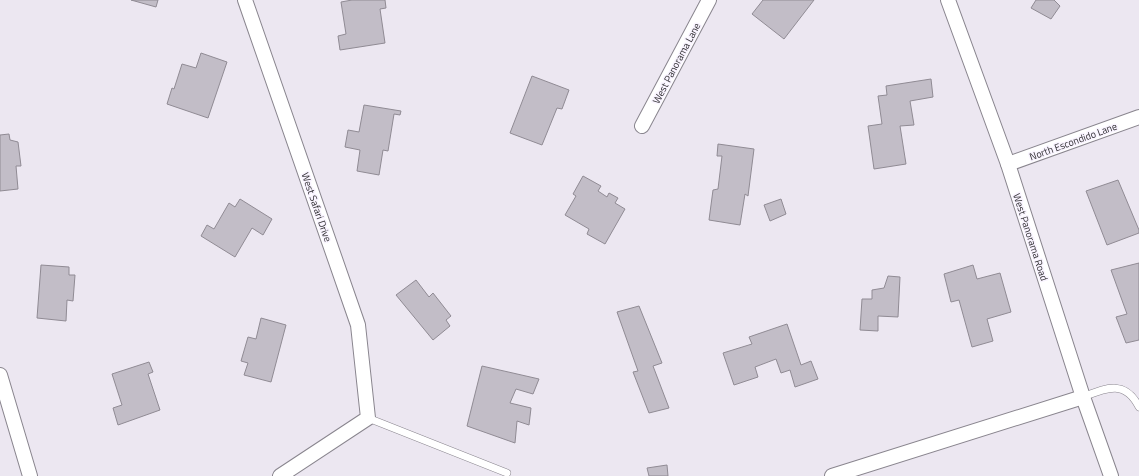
<svg xmlns="http://www.w3.org/2000/svg" width="1139" height="476" font-family="'Titillium Web',sans-serif">
  <rect width="100%" height="100%" fill="#ece7f1"/>
  <g fill="#c2bdc7" stroke="#908b94">
    <path d="M131,0H158L156,7Z"/>
    <path d="M352,0H385L386,8L380,9L385,43L340,50L338,36L346,34L341,2Z"/>
    <path d="M763,0H814L784,39L752,14Z"/>
    <path d="M1036,0H1054L1060,6L1051,19L1031,8Z"/>
    <path d="M201,53L227,62L208,118L167,104L172,88L174,89L182,64L196,68Z"/>
    <path d="M532,76L569,90L562,109L557,108L542,145L510,133Z"/>
    <path d="M931,79L933,97L910,101L914,125L900,126L906,164L874,169L868,126L882,124L878,96L887,95L886,86Z"/>
    <path d="M364,105L401,111L400,115L394,114L388,151L383,150L379,175L357,171L360,150L345,147L348,130L359,132Z"/>
    <path d="M9,134L10,140L18,142L21,166H16L18,189L0,191V135Z"/>
    <path d="M718,144L754,149L748,196L745,194L740,225L709,220L713,190L718,189L722,156H717Z"/>
    <path d="M583,176L601,186L598,191L607,197L609,193L618,198L615,203L625,209L605,244L587,234L589,229L565,215L576,196L573,194Z"/>
    <path d="M1118,180L1139,230V233L1107,245L1086,191Z"/>
    <path d="M240,199L272,219L263,235L252,228L235,257L201,236L207,225L214,229L229,203L235,207Z"/>
    <path d="M781,199L786,214L770,221L764,205Z"/>
    <path d="M1139,263V340L1126,343L1116,317L1127,314L1111,270Z"/>
    <path d="M41,265L69,267V275H75L73,301L67,300L66,321L37,318Z"/>
    <path d="M973,265L977,279L1000,273L1011,312L987,319L993,341L972,347L959,300L951,302L944,274Z"/>
    <path d="M888,276L900,277L898,317L878,316V331L860,330L862,299H872V290L884,288Z"/>
    <path d="M416,280L429,297L433,293L451,316L446,320L450,326L433,340L396,295Z"/>
    <path d="M639,306L662,363L653,366L669,408L649,413L633,372L638,371L617,312Z"/>
    <path d="M261,318L286,325L271,382L244,375L248,363L241,361L248,337L256,339Z"/>
    <path d="M787,324L801,365L811,361L818,379L795,387L790,370L781,373L776,359L755,367L758,377L734,385L723,353L752,344L749,337Z"/>
    <path d="M149,362L153,372L148,374L160,410L118,425L113,408L122,405L112,374Z"/>
    <path d="M482,366L539,379L533,394L516,389L510,403L531,408L529,425L517,421L515,443L467,426Z"/>
    <path d="M667,465L668,476H649L647,468Z"/>
  </g>
  <g fill="none" stroke-linecap="round" stroke-linejoin="round">
    <defs>
      <g id="lane">
        <path d="M1083,397C1106,388 1125,379 1139,407"/>
        <path d="M368,418L507,473"/>
      </g>
      <g id="street">
        <path d="M245,0L358,325L368,418L280,476"/>
        <path d="M948,0L1008,164L1083,397L1111,476"/>
        <path d="M642,126L709,0"/>
        <path d="M1008,164L1139,117"/>
        <path d="M0,375L30,476"/>
        <path d="M832,476L1083,397"/>
      </g>
    </defs>
    <use href="#lane" stroke="#89858e" stroke-width="8"/>
    <use href="#street" stroke="#89858e" stroke-width="16"/>
    <use href="#lane" stroke="#fff" stroke-width="7"/>
    <use href="#street" stroke="#fff" stroke-width="14"/>
  </g>
  <g text-anchor="middle" stroke-width="3" stroke-linejoin="round" paint-order="stroke">
    <g font-size="10" fill="#312f33" stroke="#f9f4ff">
      <text transform="translate(676 63) rotate(-62)" y="4">West Panorama Lane</text>
      <text transform="translate(1073 141) rotate(-20)" y="4">North Escondido Lane</text>
      <text transform="translate(317 207) rotate(71)" y="4">West Safari Drive</text>
      <text transform="translate(1031 237) rotate(72)" y="4">West Panorama Road</text>
    </g>
  </g>
</svg>
